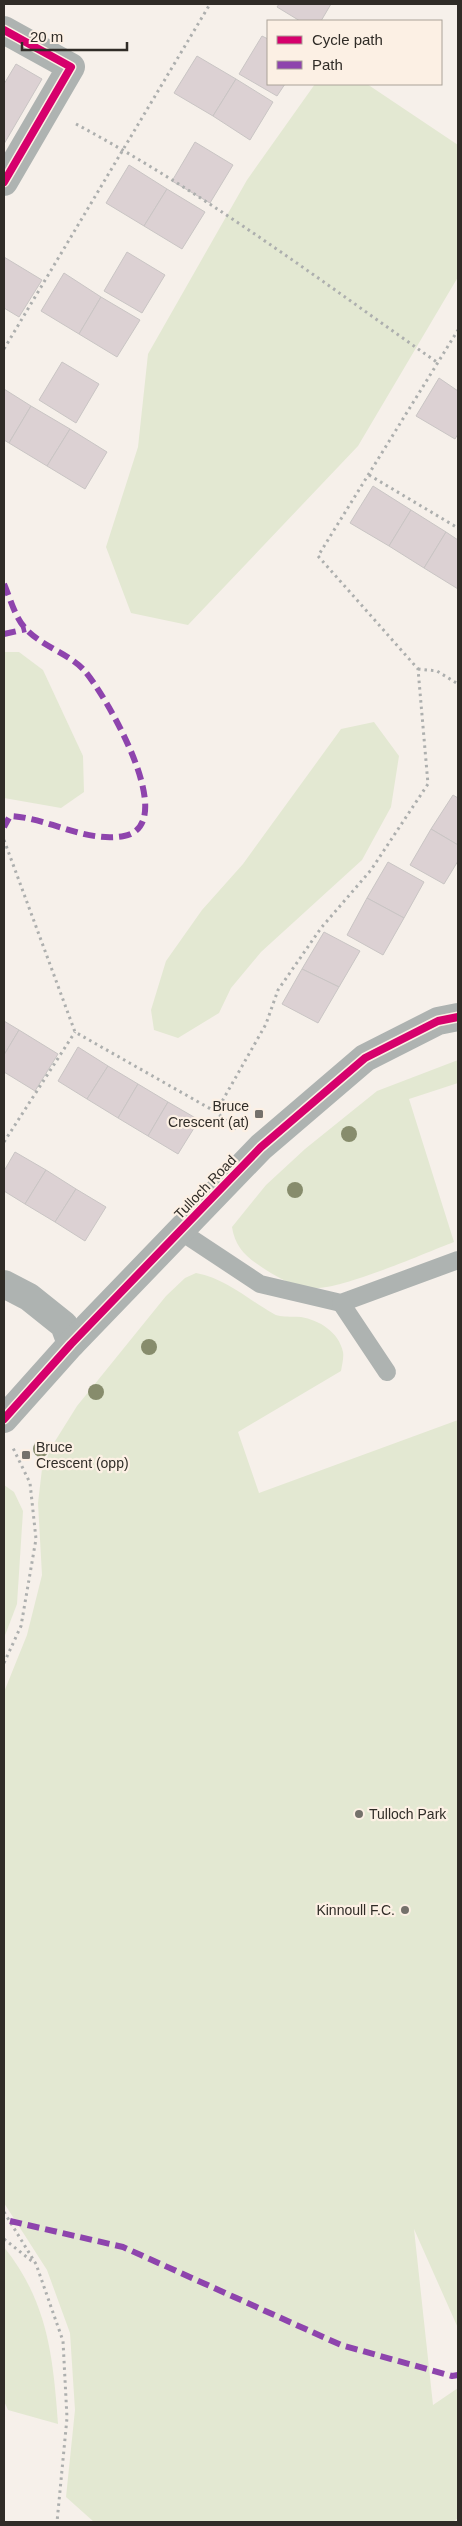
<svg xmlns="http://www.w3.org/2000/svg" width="462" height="2526" font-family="Arial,sans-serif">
  <rect width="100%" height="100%" fill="#f6f0ea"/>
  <g fill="#e3e8d2">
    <path d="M315,84H367L458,145V277L358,446L188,625L131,613L106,547L138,447L148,354L247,180Z"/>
    <path d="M4,652H19L43,670L83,756L84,792L61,808L4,798Z"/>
    <path d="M374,722L399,756L391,807L362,860L261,952L231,988L219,1013L178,1038L154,1030L151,1010L166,961L202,910L243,864L341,729Z"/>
    <path d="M458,1060V1083L409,1099L454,1242C425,1253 339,1291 312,1288C293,1286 278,1278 263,1268C246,1257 235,1247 232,1227L266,1185L305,1149L377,1091Z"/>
    <path d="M196,1273C227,1279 247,1299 274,1314C281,1318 293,1316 301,1317C319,1320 339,1332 343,1352C344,1357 342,1365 341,1371L238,1432L259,1493L458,1420V2328L414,2229L433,2405L458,2388V2518L453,2522H94L66,2497L75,2410L70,2333L47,2270L4,2203V1692L27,1635L42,1575L38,1503L42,1469L52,1446L77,1406L166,1296L185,1278Z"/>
    <path d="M4,1485L14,1492L23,1511L17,1604L4,1638Z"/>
    <path d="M4,2247C48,2302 53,2357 58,2424L8,2410L4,2401Z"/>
  </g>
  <g fill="#dcd1d3" stroke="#c9c5c4">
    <path d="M279,4H331L321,21H300L277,7Z"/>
    <path d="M262,36L268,39V84H285L277,96L239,74Z"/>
    <path d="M197,56L236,79L213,116L174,93Z"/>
    <path d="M16,64L42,79L4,144V84Z"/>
    <path d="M236,79L273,102L250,140L213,116Z"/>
    <path d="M195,142L233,165L210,203L172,181Z"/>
    <path d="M129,165L167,189L144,226L106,203Z"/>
    <path d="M167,189L205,212L182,249L144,226Z"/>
    <path d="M127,252L165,275L142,313L104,291Z"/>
    <path d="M4,257L42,280L19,317L4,308Z"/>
    <path d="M64,273L101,297L79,334L41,311Z"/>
    <path d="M101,297L140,320L117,357L79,334Z"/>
    <path d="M62,362L99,384L76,423L39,400Z"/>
    <path d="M439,378L458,391V434L455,439L416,416Z"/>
    <path d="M4,389L31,406L9,443L4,440Z"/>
    <path d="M31,406L70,429L47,466L9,443Z"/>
    <path d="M70,429L107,452L85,489L47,466Z"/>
    <path d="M373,486L411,510L389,546L350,523Z"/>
    <path d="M411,510L446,532L424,568L389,546Z"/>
    <path d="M446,532L458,540V589L424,568Z"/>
    <path d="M453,795L458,798V845L431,829Z"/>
    <path d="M431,829L458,845V861L444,884L410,865Z"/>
    <path d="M388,862L424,882L404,918L367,898Z"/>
    <path d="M367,898L404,918L383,955L347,935Z"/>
    <path d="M324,932L360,951L339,987L302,969Z"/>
    <path d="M302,969L339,987L318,1023L282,1004Z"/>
    <path d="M4,1021L19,1030L4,1055Z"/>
    <path d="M19,1030L58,1054L35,1091L4,1072V1055Z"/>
    <path d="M78,1047L108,1066L87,1099L58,1081Z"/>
    <path d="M108,1066L138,1084L118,1118L87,1099Z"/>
    <path d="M138,1084L168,1102L148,1136L118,1118Z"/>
    <path d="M168,1102L199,1120L178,1154L148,1136Z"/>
    <path d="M15,1152L46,1170L25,1204L4,1191V1171Z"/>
    <path d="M46,1170L76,1189L55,1222L25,1204Z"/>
    <path d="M76,1189L106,1207L85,1241L55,1222Z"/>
  </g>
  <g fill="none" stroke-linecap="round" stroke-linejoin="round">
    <g stroke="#adafae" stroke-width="3" stroke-dasharray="2.5 4" stroke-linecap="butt">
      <path d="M76,124C203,192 320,280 438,363"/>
      <path d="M4,349L210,4"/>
      <path d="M369,475L458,528"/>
      <path d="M418,669L437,671L458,684"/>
      <path d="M4,840L75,1032L216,1112"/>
      <path d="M236,1129L216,1112L266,1024L278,990L321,928L371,870L428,784L418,669L318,556L458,330"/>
      <path d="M4,1142L75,1032"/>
      <path d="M4,1663L21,1626L36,1539L30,1483L13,1448"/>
      <path d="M4,2212L36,2264L63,2341L67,2418L57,2522"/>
      <path d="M4,2239L33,2262"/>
    </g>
    <g stroke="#aeb3b1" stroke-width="18">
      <path d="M180,1231L260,1284L341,1303L458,1260"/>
      <path d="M341,1303L387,1372"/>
    </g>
    <g stroke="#aeb3b1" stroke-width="28">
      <path d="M4,30L71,67L4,182"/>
      <path d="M4,1284L29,1297L64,1325L71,1344"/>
      <path d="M4,1419L71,1344L261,1147L365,1058L438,1021L458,1017"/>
    </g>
    <g stroke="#8e44ad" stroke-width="6" stroke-dasharray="12 6" stroke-linecap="butt">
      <path d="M4,584C10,598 15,617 25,628C41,646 68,653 84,670C105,694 182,825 124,836C85,843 49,818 10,816L4,827"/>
      <path d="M4,634L26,629"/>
      <path d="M10,2221L123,2247L341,2345L452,2376L458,2375"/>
    </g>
    <defs>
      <g id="cycleway">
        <path d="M4,30L71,67L4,182"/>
        <path d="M4,1419L71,1344L261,1147L365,1058L438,1021L458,1017"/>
      </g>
    </defs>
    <use href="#cycleway" stroke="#fcf0e4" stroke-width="11"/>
    <use href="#cycleway" stroke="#d6006c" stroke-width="8"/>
  </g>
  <g fill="#878c6c">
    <circle cx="349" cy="1134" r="8"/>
    <circle cx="295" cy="1190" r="8"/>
    <circle cx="149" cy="1347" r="8"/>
    <circle cx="96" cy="1392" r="8"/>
    <circle cx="41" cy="1449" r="8"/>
  </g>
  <g fill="#75716b" stroke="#fcf0e4" stroke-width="2">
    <rect x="254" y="1109" width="10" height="10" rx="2.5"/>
    <rect x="21" y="1450" width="10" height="10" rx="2.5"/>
    <circle cx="359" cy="1814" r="5"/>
    <circle cx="405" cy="1910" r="5"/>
  </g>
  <g text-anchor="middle" stroke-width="4.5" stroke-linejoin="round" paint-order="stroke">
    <g font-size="14" fill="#302c27" stroke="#fcf0e4" text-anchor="end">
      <text x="249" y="1111">Bruce<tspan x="249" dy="16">Crescent (at)</tspan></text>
      <text x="36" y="1452" text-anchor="start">Bruce<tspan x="36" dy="16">Crescent (opp)</tspan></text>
      <text x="369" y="1819" text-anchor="start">Tulloch Park</text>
      <text x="395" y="1915">Kinnoull F.C.</text>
    </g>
    <g font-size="14" fill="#302c27" stroke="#fcf0e4">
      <text transform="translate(205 1187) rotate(-46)" y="5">Tulloch Road</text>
    </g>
  </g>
  <rect width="462" height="2526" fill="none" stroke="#302c27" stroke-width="10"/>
  <rect x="267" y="20" width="175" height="65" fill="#fcf0e4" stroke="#aaa298"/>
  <rect x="277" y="36" width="25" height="8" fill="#d6006c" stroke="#aaa298"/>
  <text x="312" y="45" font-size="15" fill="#302c27">Cycle path</text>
  <rect x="277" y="61" width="25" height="8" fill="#8e44ad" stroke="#aaa298"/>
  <text x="312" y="70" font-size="15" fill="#302c27">Path</text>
  <path d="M22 42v8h105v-8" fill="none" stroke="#302c27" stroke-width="2.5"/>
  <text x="30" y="42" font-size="15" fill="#302c27" stroke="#fcf0e4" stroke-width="4" paint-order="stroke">20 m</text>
</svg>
